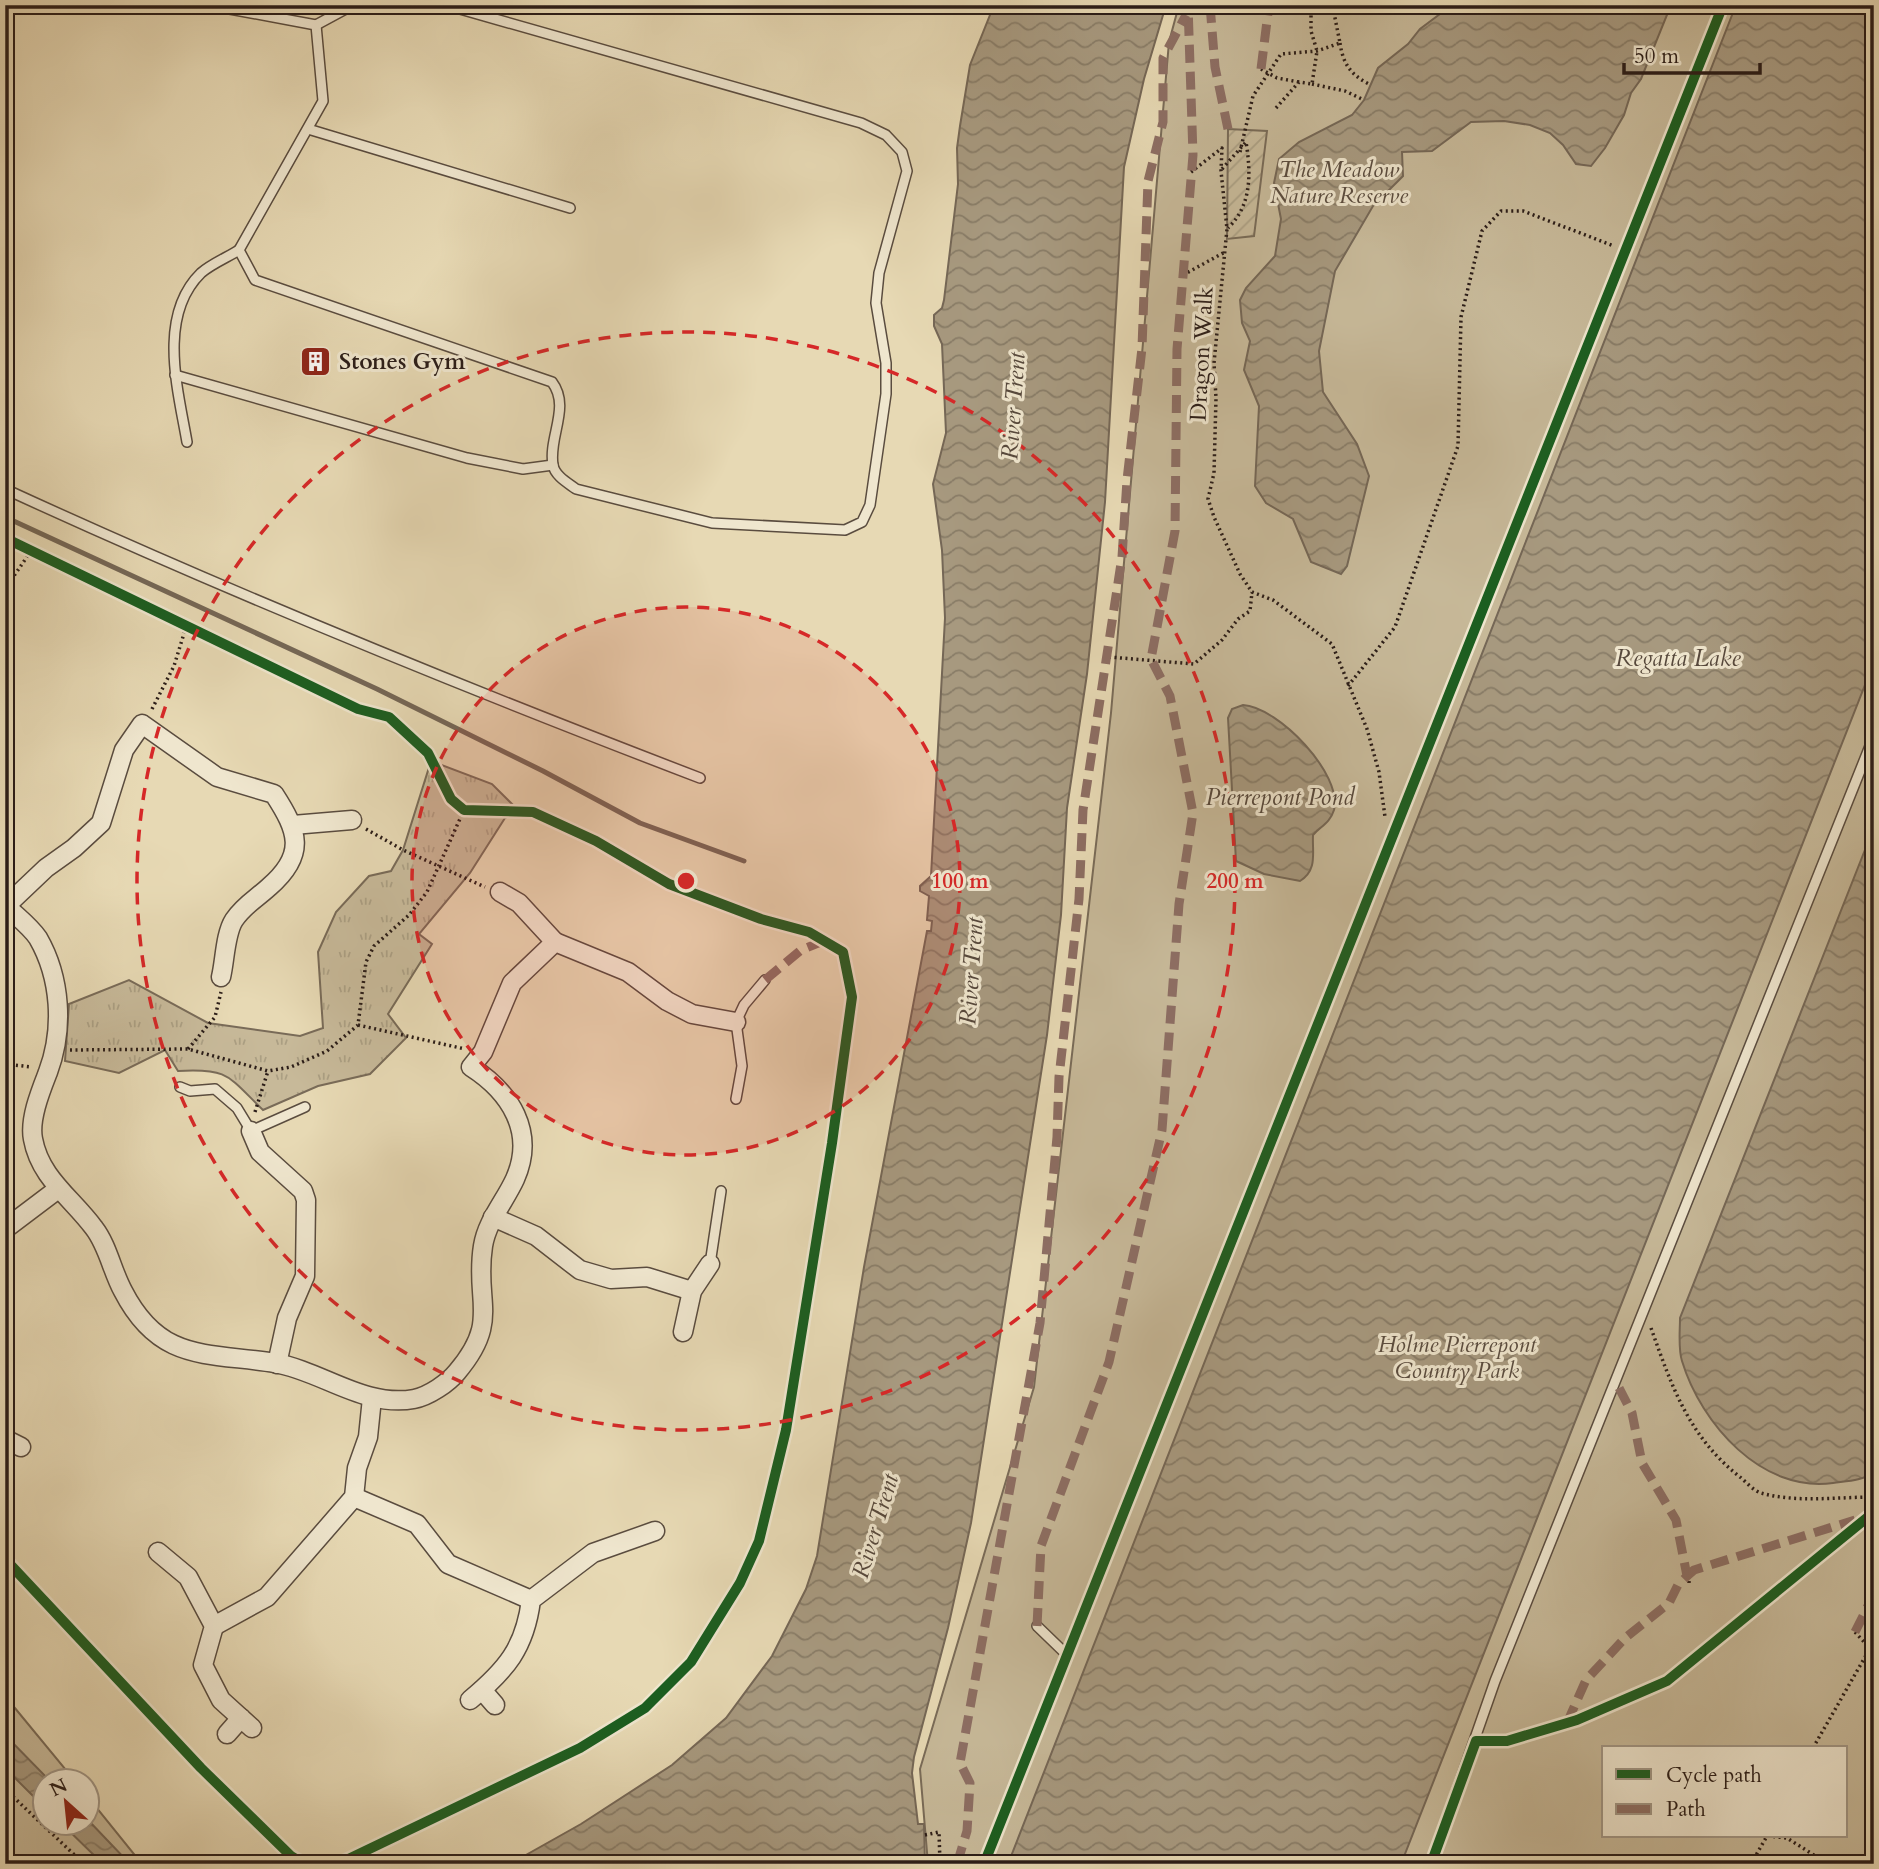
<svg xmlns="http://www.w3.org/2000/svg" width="1879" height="1869" font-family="Cardo,serif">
  <defs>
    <pattern id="grass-tufts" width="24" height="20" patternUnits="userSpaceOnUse" patternTransform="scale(1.75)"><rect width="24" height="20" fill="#c7b999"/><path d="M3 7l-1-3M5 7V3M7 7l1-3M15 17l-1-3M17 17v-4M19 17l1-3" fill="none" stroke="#ab9f83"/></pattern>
    <pattern id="garden-furrows" width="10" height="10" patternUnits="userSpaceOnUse" patternTransform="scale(1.75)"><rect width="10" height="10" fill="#c7b999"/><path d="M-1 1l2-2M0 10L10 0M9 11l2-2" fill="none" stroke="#ab9f83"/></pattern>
    <pattern id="water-waves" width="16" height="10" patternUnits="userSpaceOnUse" patternTransform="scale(1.75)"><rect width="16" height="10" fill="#a7997f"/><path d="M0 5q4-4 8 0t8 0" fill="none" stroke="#887c67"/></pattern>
  </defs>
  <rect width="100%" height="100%" fill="#e7d9b4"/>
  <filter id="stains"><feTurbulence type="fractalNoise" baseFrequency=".00286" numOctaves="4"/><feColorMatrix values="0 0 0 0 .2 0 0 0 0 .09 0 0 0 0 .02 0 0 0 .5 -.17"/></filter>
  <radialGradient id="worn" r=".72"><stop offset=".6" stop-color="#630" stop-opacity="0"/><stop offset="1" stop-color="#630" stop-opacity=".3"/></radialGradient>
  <path fill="url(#grass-tufts)" stroke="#796b58" stroke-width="2" d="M431,761L492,784L519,811L505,818L470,873L419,934L432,944L388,1014L406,1038L370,1074L318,1086L263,1110C228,1076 229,1068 178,1071L165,1050L119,1073L65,1061L69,1004L129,980L208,1023L300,1036L323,1028L318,952L336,912L369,876L391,871L403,850Z"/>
  <g fill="#c7b999" stroke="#796b58" stroke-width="2" fill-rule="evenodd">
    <path d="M1179,5H1874V1864H928L920,1769L1034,1387L1111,713L1169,42ZM1604,1748H1846V1836H1604Z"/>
    <path d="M5,1696L75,1781L46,1782V1824H88V1797L142,1864H5Z"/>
  </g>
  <path fill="url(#garden-furrows)" stroke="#796b58" stroke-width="2" d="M1228,129L1267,131L1254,236L1227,239Z"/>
  <g fill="url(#water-waves)" stroke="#756756" stroke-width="2">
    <path d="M994,5H1166L1144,79L1124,167L1105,502L1087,674L1067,808L1061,915L1047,1035L971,1523L948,1628L914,1757L912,1773L918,1824H924L925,1864H510L581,1824L672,1765L726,1718L772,1656L806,1589L817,1556L864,1267L927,931H931L932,921L927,920L929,896L920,891V886L931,876L945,618L942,550L933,484L946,433L942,344L934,326V315L942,308L944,300L958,184L957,148L960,126L970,65Z"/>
    <path d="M1452,5H1671L1641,79L1631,93L1624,115L1605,148L1591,166L1576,164L1563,145L1550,133L1530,125L1504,121L1471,122L1432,151L1402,152L1403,176L1373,206L1335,271L1319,351L1323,392L1357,444L1369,476L1347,566L1341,574L1311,562L1293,519L1266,503L1255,486L1259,406L1244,370L1250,341L1242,323L1240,300L1246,288L1275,256L1281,219L1274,183L1279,159L1299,142L1352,115L1364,100L1378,68L1408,44L1420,29Z"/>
    <path d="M1736,5H1874V662L1401,1864H1008Z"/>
    <path d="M1243,705C1278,707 1343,774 1334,810C1330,823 1321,826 1313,835C1312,852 1318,870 1300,881L1264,874L1236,861L1228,718L1232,709Z"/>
    <path d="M1874,827V1472C1862,1481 1848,1481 1833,1483C1762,1493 1701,1424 1682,1361C1678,1349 1680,1331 1680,1318Z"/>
    <path d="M5,1735L50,1781L46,1782L45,1808L5,1768Z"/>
    <path d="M88,1820L130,1864H103L62,1824H88Z"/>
  </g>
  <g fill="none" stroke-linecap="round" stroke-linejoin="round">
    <path stroke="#756756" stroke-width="5" d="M5,517L377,689L543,771L640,823L744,861"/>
    <defs>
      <g id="service">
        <path d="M208,5L316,25L323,101L239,250L255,280L552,382C571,407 548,437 553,465C555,476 568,483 576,489L712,523L845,530L862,522L870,505L886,394V363L876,303L879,273L907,171L902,152L886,135L861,123L446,5"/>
        <path d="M316,25L353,5"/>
        <path d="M308,129L570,208"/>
        <path d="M175,375L467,458L523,469L553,465"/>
        <path d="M187,442C178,390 157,316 201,273C211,264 228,257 239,250"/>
        <path d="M5,489C233,594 465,688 700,778"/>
        <path d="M180,1087L190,1091L215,1089L237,1108L251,1131L305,1107"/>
        <path d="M736,1099L742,1066L736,1022L744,1005L765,980"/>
        <path d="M710,1264L721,1191"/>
        <path d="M1037,1626L1067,1655"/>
        <path d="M5,1860L9,1864"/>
        <path d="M984,1864L1723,5"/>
        <path d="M1431,1864L1495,1681L1874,736"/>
      </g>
      <g id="minor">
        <path d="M293,825L352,820"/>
        <path d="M500,892L519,903L555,942"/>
        <path d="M5,905C15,915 30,926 38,938C61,978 64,1029 48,1072C41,1090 29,1119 33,1139C40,1178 72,1198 94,1228C108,1246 112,1271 123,1291C160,1363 207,1352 275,1363C322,1371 364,1408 414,1399C429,1396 448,1383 457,1372C501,1320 474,1302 483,1246C487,1221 505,1201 515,1179C536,1132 510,1092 471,1067L483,1052L512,983L555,942L628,972L667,1001L692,1014L736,1022"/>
        <path d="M6,906L46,868L74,848L101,823L124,750L142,724L217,777L274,794C298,831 307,854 269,887C256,899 244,905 234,920C225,934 225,961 221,977"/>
        <path d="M251,1131L260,1152L303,1191L306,1200L305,1276L287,1318L277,1364"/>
        <path d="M493,1217L536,1236L580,1270L611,1279L647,1277L692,1291"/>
        <path d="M5,1229L58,1189"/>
        <path d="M683,1332L692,1291L710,1264"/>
        <path d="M5,1439L21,1447"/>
        <path d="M354,1497L417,1524L448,1564L531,1600"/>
        <path d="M158,1552L188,1577L214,1626L203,1665L221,1700L252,1728"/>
        <path d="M214,1626L267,1597L354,1497L357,1468L368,1437L372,1398"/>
        <path d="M482,1690L495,1705"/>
        <path d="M470,1700C506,1670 525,1648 531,1600L593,1553L655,1531"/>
        <path d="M227,1734L241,1718"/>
      </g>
    </defs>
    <use href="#service" stroke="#5a4c3f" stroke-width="12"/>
    <use href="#minor" stroke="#5a4c3f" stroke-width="21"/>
    <g stroke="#2b1d18" stroke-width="3.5" stroke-dasharray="2 3.5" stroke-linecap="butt">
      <path d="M1340,43C1343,64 1351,75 1369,84"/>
      <path d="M1261,69L1277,78L1299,82"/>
      <path d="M1312,84L1345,91L1364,100"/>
      <path d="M1276,108L1299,82L1312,84L1317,51L1311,31V5"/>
      <path d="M1240,152L1253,96L1281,54L1317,51L1340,43L1334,13L1367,5"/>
      <path d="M1222,169L1246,142C1251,173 1252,205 1228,228"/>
      <path d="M1191,172L1222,148L1221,171L1227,229L1214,363L1216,398L1214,473L1208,499L1214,517L1240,574L1252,592L1273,600L1332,644L1367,729L1379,772L1385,817"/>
      <path d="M1183,275L1225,252"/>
      <path d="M5,589L31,551"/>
      <path d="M1109,657L1194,664L1222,640L1238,619L1250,611L1252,592"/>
      <path d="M1348,686L1395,627L1458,446L1461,317L1482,231L1501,211H1523L1614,246"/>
      <path d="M152,709L174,666L186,627"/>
      <path d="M366,829L403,850L485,887"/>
      <path d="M358,1025L465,1049"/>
      <path d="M188,1049L215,1017L221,992"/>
      <path d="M70,1050L188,1049L268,1071L291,1067L327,1051L358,1025L366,962L374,946L409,915L427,892L464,810"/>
      <path d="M5,1064L32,1067"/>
      <path d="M255,1112L268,1071"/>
      <path d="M1651,1328C1672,1387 1689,1437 1740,1477C1746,1482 1754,1491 1761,1493C1796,1503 1838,1497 1874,1497"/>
      <path d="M1689,1583V1576"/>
      <path d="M1855,1632L1874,1653"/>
      <path d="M1489,1741H1507L1577,1720L1667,1681L1874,1512"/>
      <path d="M1813,1748L1869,1650"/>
      <path d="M5,1789L84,1864"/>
      <path d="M925,1835L939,1832L940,1864"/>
      <path d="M1751,1864L1767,1836L1787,1838L1828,1864"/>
    </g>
    <use href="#service" stroke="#efe6ce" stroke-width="9"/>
    <use href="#minor" stroke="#efe6ce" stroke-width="18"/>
    <g stroke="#8d6e63" stroke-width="9" stroke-dasharray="18 9" stroke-linecap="butt">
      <path d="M1210,5L1215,67L1228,129"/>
      <path d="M1261,69L1269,5"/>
      <path d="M765,980L801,950L826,940"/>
      <path d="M1687,1576L1694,1570L1855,1520"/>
      <path d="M1037,1626L1041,1546L1109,1362L1162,1130L1179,904L1193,813L1170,696L1151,659L1175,531L1177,349L1193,155L1188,5"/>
      <path d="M1855,1632L1874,1594"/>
      <path d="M1567,1723L1586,1680L1625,1638L1669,1603L1678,1585L1687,1576L1676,1520L1642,1463L1632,1413L1616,1382"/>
      <path d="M957,1864L967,1831L970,1783L960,1763L1040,1323L1057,1137L1059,1077L1079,899L1083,810L1122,557L1127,480L1142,348L1148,181L1163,122V58L1186,15"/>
    </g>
    <defs>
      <g id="cycleway">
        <path d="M5,538L358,709L389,717L428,753L451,799L464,810L533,812L596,841L669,884L761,919L809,932L843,952L852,997L832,1143L786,1430L759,1541L740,1583L691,1662L645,1708L580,1748L338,1864"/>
        <path d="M5,1559L201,1768L291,1856L304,1864"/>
        <path d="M984,1864L1723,5"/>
        <path d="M1431,1864L1476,1741H1507L1577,1720L1667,1681L1874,1512"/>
      </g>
    </defs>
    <use href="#cycleway" stroke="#efe6ce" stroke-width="15"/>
    <use href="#cycleway" stroke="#1b5e20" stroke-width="10"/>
  </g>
  <circle cx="686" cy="881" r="274" fill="#d62828" fill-opacity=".12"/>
  <g fill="none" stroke="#d62828" stroke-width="3.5" stroke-dasharray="12 9">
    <circle cx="686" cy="881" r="274"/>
    <circle cx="686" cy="881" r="549"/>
  </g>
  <defs>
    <symbol id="building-square" viewBox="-11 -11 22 22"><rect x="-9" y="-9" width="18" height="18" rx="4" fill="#8f2418" stroke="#efe6ce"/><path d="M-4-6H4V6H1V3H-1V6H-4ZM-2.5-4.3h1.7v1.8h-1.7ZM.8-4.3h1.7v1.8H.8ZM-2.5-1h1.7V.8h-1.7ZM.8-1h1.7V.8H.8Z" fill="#fff"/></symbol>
  </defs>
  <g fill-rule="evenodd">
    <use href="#building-square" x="298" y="344" width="35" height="35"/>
  </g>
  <g text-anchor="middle" stroke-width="6" stroke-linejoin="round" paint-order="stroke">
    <g font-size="23" font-style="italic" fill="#5a4c3f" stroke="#efe6ce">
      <text x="1339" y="177">The Meadow<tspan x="1339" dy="26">Nature Reserve</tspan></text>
      <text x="1457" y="1352">Holme Pierrepont<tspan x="1457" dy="26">Country Park</tspan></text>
    </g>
    <g font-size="23" fill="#2b1d18" stroke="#efe6ce">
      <text transform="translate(1201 354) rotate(-87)" y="8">Dragon Walk</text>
    </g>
    <g font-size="23" font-weight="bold" fill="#2b1d18" stroke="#efe6ce" text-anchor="start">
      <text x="339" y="369">Stones Gym</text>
    </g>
    <g font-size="24" font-style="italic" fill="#56483c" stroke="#efe6ce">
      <text transform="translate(1013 406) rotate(-86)" y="8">River Trent</text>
      <text x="1678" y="666">Regatta Lake</text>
      <text x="1280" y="805">Pierrepont Pond</text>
      <text transform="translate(971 971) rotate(-86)" y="8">River Trent</text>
      <text transform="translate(875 1526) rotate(-73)" y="8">River Trent</text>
    </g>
  </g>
  <circle cx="686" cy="881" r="10" fill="#d62828" stroke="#efe6ce" stroke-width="3.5"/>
  <g font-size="21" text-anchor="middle" font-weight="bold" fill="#d62828" stroke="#efe6ce" stroke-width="6" stroke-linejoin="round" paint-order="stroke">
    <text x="960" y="888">100 m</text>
    <text x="1235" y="888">200 m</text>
  </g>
  <rect width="1879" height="1869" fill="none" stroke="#e7d9b4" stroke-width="28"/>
  <rect x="7" y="7" width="1865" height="1855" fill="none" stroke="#2b1d18" stroke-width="3.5"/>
  <rect x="14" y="14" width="1851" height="1841" fill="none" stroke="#2b1d18" stroke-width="2"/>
  <rect x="1602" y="1746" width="245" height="91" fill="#efe6ce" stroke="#a19685" stroke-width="2"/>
  <rect x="1616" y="1769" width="35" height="10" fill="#1b5e20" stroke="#a19685" stroke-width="2"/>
  <text x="1666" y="1782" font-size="21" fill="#2b1d18">Cycle path</text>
  <rect x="1616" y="1804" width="35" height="10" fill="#8d6e63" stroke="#a19685" stroke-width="2"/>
  <text x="1666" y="1816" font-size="21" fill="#2b1d18">Path</text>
  <g transform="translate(66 1802) rotate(333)"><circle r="33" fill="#efe6ce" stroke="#a19685" stroke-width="2"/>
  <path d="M0-5L12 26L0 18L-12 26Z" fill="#8f2418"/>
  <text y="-10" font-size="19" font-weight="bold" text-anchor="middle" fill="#2b1d18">N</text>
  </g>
  <path d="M1624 63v10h136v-10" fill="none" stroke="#2b1d18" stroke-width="3.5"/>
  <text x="1634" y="63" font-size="21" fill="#2b1d18" stroke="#efe6ce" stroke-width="5" paint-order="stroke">50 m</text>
  <rect width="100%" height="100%" filter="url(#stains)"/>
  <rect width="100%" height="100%" fill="url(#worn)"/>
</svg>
